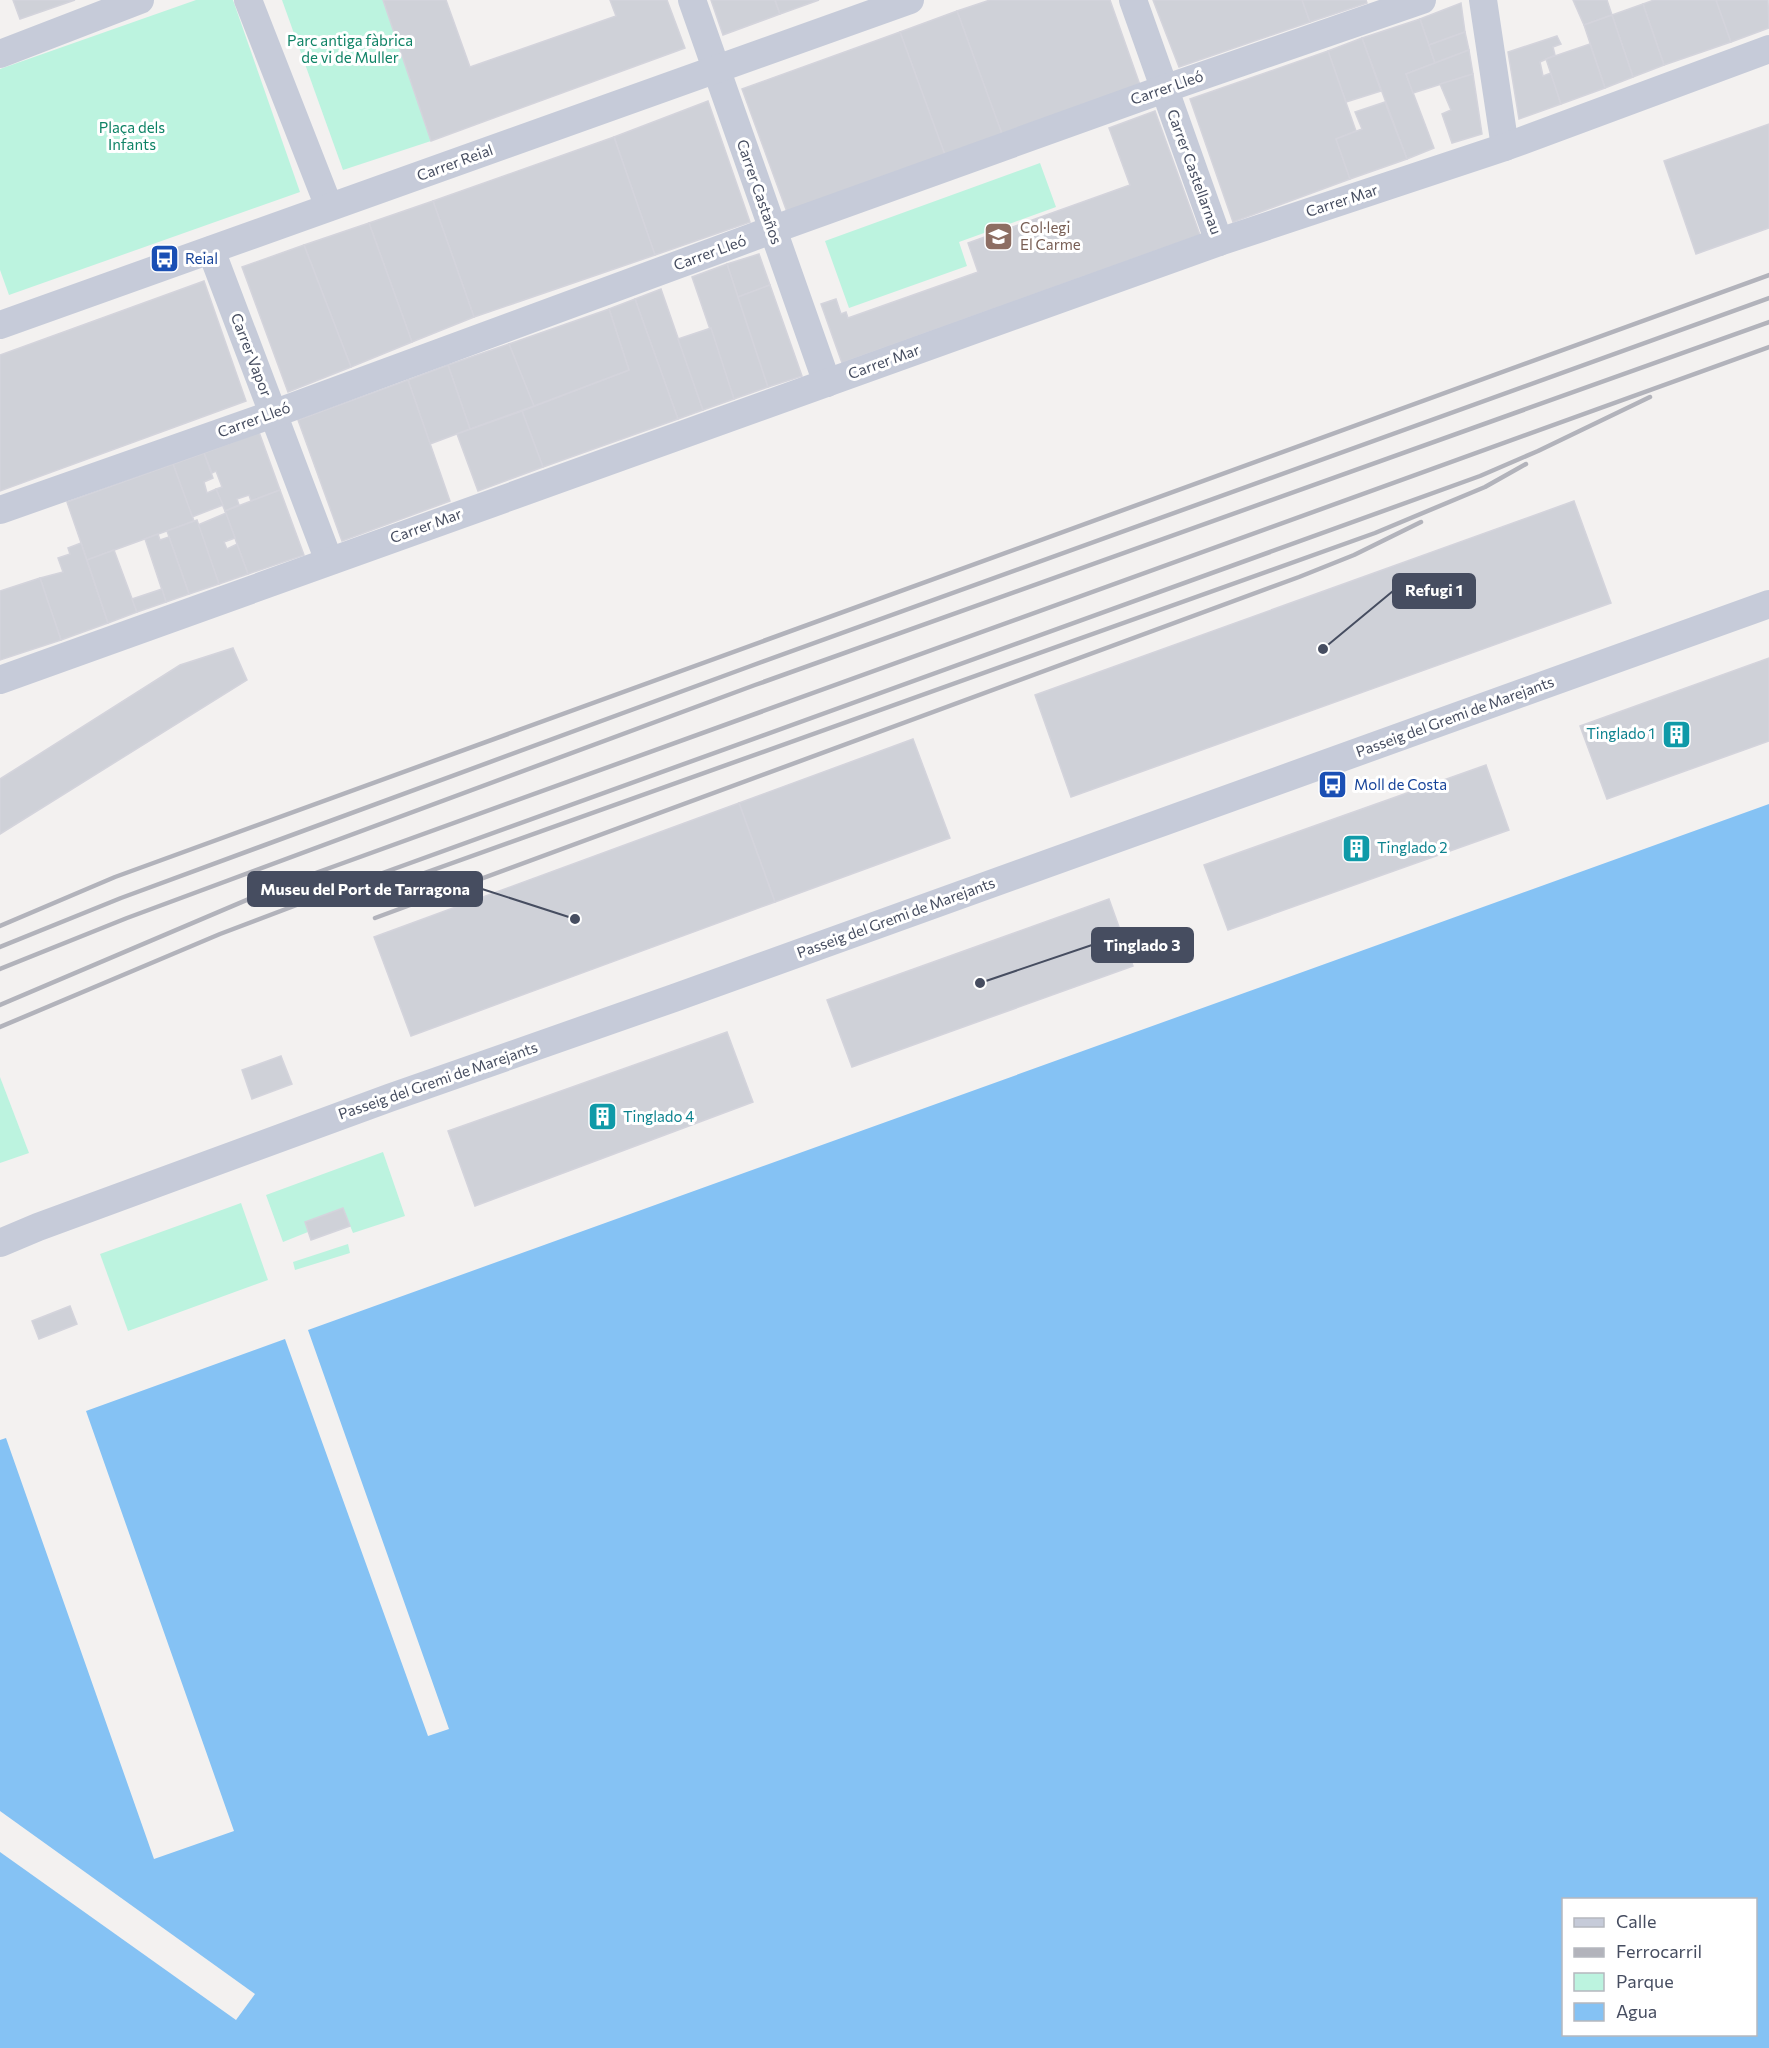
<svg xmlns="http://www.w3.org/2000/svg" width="1769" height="2048" font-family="Commissioner,sans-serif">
  <rect width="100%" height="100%" fill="#f3f1f0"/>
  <g fill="#bcf3df">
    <path d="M196,0H233L300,192L9,295L0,270V69Z"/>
    <path d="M282,0H383L431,141L343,170Z"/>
    <path d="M1040,163L1056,207L959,242L967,266L849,308L825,241Z"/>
    <path d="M0,1077L29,1153L0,1163Z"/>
    <path d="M383,1152L405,1216L353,1233L343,1208L305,1222L308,1232L283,1242L266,1195Z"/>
    <path d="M241,1203L268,1280L128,1331L100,1254Z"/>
    <path d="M348,1244L350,1253L295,1270L293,1262Z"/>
  </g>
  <path fill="#85c2f4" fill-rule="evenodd" d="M1769,804V2048H0V1440L6,1438L154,1859L234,1831L86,1411L285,1339L428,1736L449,1729L308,1330ZM1564,1900H1756V2034H1564Z"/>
  <path fill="#f3f1f0" d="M0,1811L255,1994L236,2020L0,1852Z"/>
  <g fill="#cfd1d8" stroke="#d4d4dc" stroke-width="1.5">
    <path d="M13,0H75L20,19Z"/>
    <path d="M383,0H446L470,67L616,16L610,0H667L685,48L431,141Z"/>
    <path d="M711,0H775L780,14L723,35Z"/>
    <path d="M775,0H819L780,14Z"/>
    <path d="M990,0H1110L1140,85L1002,134L957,11Z"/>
    <path d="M1153,0H1302L1310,22L1179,67Z"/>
    <path d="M1302,0H1366L1367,3L1310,22Z"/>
    <path d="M1573,0H1607L1612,15L1584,25Z"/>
    <path d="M1654,0H1716L1731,42L1664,65L1643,4Z"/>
    <path d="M1716,0H1768L1769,28L1731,42Z"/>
    <path d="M1461,3L1465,32L1429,45L1420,19Z"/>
    <path d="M1643,4L1664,65L1633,77L1612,15Z"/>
    <path d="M957,11L1002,134L945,155L900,32Z"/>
    <path d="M1612,15L1633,77L1605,88L1584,25Z"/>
    <path d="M1420,19L1435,63L1406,74L1434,148L1407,159L1362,38Z"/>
    <path d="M900,32L945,155L787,212L742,89Z"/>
    <path d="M1465,32L1469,50L1435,63L1429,45Z"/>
    <path d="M1557,36L1561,44L1553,47L1555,55L1540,62L1543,76L1551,73L1561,104L1519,119L1508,52Z"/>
    <path d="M1362,38L1381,91L1346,102L1328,51Z"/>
    <path d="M1590,44L1605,88L1561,104L1546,59Z"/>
    <path d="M1469,50L1473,74L1413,93L1406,74Z"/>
    <path d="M1328,51L1356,131L1336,139L1350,179L1233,222L1190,99Z"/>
    <path d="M1473,74L1482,134L1452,143L1442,114L1451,110L1440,84Z"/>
    <path d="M708,101L750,222L655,255L614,137Z"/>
    <path d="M1385,102L1407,159L1350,179L1336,139L1362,129L1355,112Z"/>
    <path d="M1155,111L1200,235L842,363L821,304L836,299L841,314L846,312L848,318L978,272L968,243L1130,185L1109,128Z"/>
    <path d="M1769,124V228L1696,254L1664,161Z"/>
    <path d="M614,137L655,255L474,317L433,201Z"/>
    <path d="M433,201L474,317L412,342L369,223Z"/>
    <path d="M369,223L412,342L351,367L304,245Z"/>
    <path d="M304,245L351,367L288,392L242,267Z"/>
    <path d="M759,254L770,285L738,297L727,264Z"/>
    <path d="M727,264L768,387L734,399L692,277Z"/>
    <path d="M204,281L246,401L0,491V355Z"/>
    <path d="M770,285L802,376L768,387L738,297Z"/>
    <path d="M661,289L703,410L678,419L635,299Z"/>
    <path d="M635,299L678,419L543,467L522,411L629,370L609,309Z"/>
    <path d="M609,309L629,370L534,406L509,344Z"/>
    <path d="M711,328L734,399L703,410L678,339Z"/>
    <path d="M509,344L534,406L470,429L448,365Z"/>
    <path d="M448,365L470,429L430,444L408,380Z"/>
    <path d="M408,380L450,501L342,541L298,420Z"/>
    <path d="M522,411L543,467L478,491L457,434Z"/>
    <path d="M259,432L280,490L251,501L249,495L237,499L239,505L225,511L216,489L222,487L216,471L212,473L204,453Z"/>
    <path d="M204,453L213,478L204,482L207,493L216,489L223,505L192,517L173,464Z"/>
    <path d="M173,464L194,521L87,560L67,502Z"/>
    <path d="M280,490L304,555L248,574L225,511Z"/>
    <path d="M1574,501L1611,603L1071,797L1035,695Z"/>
    <path d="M226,513L235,538L224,542L227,549L237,544L248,574L219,584L198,525Z"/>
    <path d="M197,520L219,584L189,594L167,531Z"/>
    <path d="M158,534L160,540L169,537L189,594L166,602L145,539Z"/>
    <path d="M81,543L108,623L61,640L40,578L63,572L58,558L70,554L68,548Z"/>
    <path d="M114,550L137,612L108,623L87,560Z"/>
    <path d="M40,578L61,640L0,660V591Z"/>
    <path d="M162,589L166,602L137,612L132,599Z"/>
    <path d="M233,648L247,680L0,834V779L180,665Z"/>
    <path d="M1769,658V741L1607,799L1580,726Z"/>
    <path d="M913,739L950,838L775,902L739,803Z"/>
    <path d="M1486,765L1509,830L1228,930L1204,865Z"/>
    <path d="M739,803L775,902L411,1036L374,937Z"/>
    <path d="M1109,899L1133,966L852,1067L827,1000Z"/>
    <path d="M727,1032L753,1102L475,1206L448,1131Z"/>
    <path d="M281,1056L292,1084L252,1099L242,1070Z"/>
    <path d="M343,1208L350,1226L311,1240L305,1222Z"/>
    <path d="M70,1306L77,1324L39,1339L32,1321Z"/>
  </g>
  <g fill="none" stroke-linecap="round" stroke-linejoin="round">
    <g stroke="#c6cbd9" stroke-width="28">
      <path d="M248,0L329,207"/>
      <path d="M692,0L827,383"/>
      <path d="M1133,0L1219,242"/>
      <path d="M1483,0L1505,147"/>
      <path d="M0,54L140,0"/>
      <path d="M211,250L329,561"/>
      <path d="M0,325L910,0"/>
      <path d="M0,510L273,414L772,230L1164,89L1422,0"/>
      <path d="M0,680L1219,242L1505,147L1769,49"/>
      <path d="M0,1243L38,1227L389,1098L674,998L1769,604"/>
    </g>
    <g stroke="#b2b3bb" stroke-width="4.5">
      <path d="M363,895L1375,533L1485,487L1526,464"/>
      <path d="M375,918L1299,577L1354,555L1421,522"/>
      <path d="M0,926L115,877L1769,275"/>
      <path d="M0,947L121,898L748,667L1769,298"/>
      <path d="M0,969L127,918L755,685L1769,322"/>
      <path d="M0,1005L277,887L1769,347"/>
      <path d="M0,1027L220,934L344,887L1480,476L1538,451L1650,397"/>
    </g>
  </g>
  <defs>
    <symbol id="school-square" viewBox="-11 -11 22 22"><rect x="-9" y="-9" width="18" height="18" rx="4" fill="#8d6e63" stroke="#fff"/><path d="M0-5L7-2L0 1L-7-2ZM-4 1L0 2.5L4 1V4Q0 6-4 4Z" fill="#fff"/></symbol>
    <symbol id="bus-square" viewBox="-11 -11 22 22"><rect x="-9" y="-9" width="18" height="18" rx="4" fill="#1a4fb4" stroke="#fff"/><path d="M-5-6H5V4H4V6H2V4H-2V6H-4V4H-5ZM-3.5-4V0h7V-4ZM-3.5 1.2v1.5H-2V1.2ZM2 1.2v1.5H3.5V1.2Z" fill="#fff"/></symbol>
    <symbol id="building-square" viewBox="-11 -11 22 22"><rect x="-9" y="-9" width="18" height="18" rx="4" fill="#0f9aa8" stroke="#fff"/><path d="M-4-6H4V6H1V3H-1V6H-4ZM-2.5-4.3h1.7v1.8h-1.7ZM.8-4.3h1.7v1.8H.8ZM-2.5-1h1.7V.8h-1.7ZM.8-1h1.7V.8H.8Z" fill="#fff"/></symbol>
  </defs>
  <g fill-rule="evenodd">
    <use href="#school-square" x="982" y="220" width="33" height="33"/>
    <use href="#bus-square" x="148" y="242" width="33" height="33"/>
    <use href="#building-square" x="1660" y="718" width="33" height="33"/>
    <use href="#bus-square" x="1316" y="768" width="33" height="33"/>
    <use href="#building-square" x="1340" y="832" width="33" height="33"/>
    <use href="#building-square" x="586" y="1100" width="33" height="33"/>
  </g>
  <g text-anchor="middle" stroke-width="6" stroke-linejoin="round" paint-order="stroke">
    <g font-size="15" fill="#0f8366" stroke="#fff">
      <text x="350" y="46">Parc antiga fàbrica<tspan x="350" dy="17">de vi de Muller</tspan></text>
      <text x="132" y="133">Plaça dels<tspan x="132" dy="17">Infants</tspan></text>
    </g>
    <g font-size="15" fill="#464d60" stroke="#fff">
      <text transform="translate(1167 88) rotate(-19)" y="5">Carrer Lleó</text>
      <text transform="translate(455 163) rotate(-20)" y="5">Carrer Reial</text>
      <text transform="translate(1194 172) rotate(70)" y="5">Carrer Castellarnau</text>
      <text transform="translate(759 192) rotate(71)" y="5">Carrer Castaños</text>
      <text transform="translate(1342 201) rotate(-18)" y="5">Carrer Mar</text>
      <text transform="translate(710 253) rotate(-20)" y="5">Carrer Lleó</text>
      <text transform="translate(251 355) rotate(69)" y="5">Carrer Vapor</text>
      <text transform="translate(884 362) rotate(-20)" y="5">Carrer Mar</text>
      <text transform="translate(254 420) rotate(-20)" y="5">Carrer Lleó</text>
      <text transform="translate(426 526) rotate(-20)" y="5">Carrer Mar</text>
      <text transform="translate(1455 717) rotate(-20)" y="5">Passeig del Gremi de Marejants</text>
      <text transform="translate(896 918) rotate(-20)" y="5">Passeig del Gremi de Marejants</text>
      <text transform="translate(438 1081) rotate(-19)" y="5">Passeig del Gremi de Marejants</text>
    </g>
    <g font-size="15" fill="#785e54" stroke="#fff" text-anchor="start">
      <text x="1020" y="233">Col·legi<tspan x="1020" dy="17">El Carme</tspan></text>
    </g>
    <g font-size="15" fill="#164399" stroke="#fff" text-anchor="start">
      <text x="185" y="264">Reial</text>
      <text x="1354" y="790">Moll de Costa</text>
    </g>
    <g font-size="15" fill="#0d838f" stroke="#fff" text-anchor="start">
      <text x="1655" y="739" text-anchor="end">Tinglado 1</text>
      <text x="1377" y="853">Tinglado 2</text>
      <text x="623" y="1122">Tinglado 4</text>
    </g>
  </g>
  <path fill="none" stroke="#464d60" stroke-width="2" d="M1323 649L1393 591M575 919L482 889M980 983L1092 945"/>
  <g fill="#464d60" stroke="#fff" stroke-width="2">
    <circle cx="1323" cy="649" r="6"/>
    <circle cx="575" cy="919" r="6"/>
    <circle cx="980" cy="983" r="6"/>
  </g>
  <g fill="#464d60" stroke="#464d60" stroke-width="2">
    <rect x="1393" y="574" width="82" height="34" rx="6"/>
    <rect x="248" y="872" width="234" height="34" rx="6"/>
    <rect x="1092" y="928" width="101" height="34" rx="6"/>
  </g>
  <g font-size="16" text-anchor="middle" font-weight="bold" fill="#fff">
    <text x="1434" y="596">Refugi 1</text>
    <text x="365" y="895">Museu del Port de Tarragona</text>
    <text x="1142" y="951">Tinglado 3</text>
  </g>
  <rect x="1562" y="1898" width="195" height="138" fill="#ffffff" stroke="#b5b8bf" stroke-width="1.5"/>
  <rect x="1574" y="1918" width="30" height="9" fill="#c6cbd9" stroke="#b5b8bf" stroke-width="1.5"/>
  <text x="1616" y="1928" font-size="18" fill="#464d60">Calle</text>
  <rect x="1574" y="1948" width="30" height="9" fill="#b2b3bb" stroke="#b5b8bf" stroke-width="1.5"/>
  <text x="1616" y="1958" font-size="18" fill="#464d60">Ferrocarril</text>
  <rect x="1574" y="1973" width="30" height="18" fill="#bcf3df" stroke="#b5b8bf" stroke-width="1.5"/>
  <text x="1616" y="1988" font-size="18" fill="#464d60">Parque</text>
  <rect x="1574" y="2003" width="30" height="18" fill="#85c2f4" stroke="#b5b8bf" stroke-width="1.5"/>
  <text x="1616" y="2018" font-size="18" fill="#464d60">Agua</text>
</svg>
